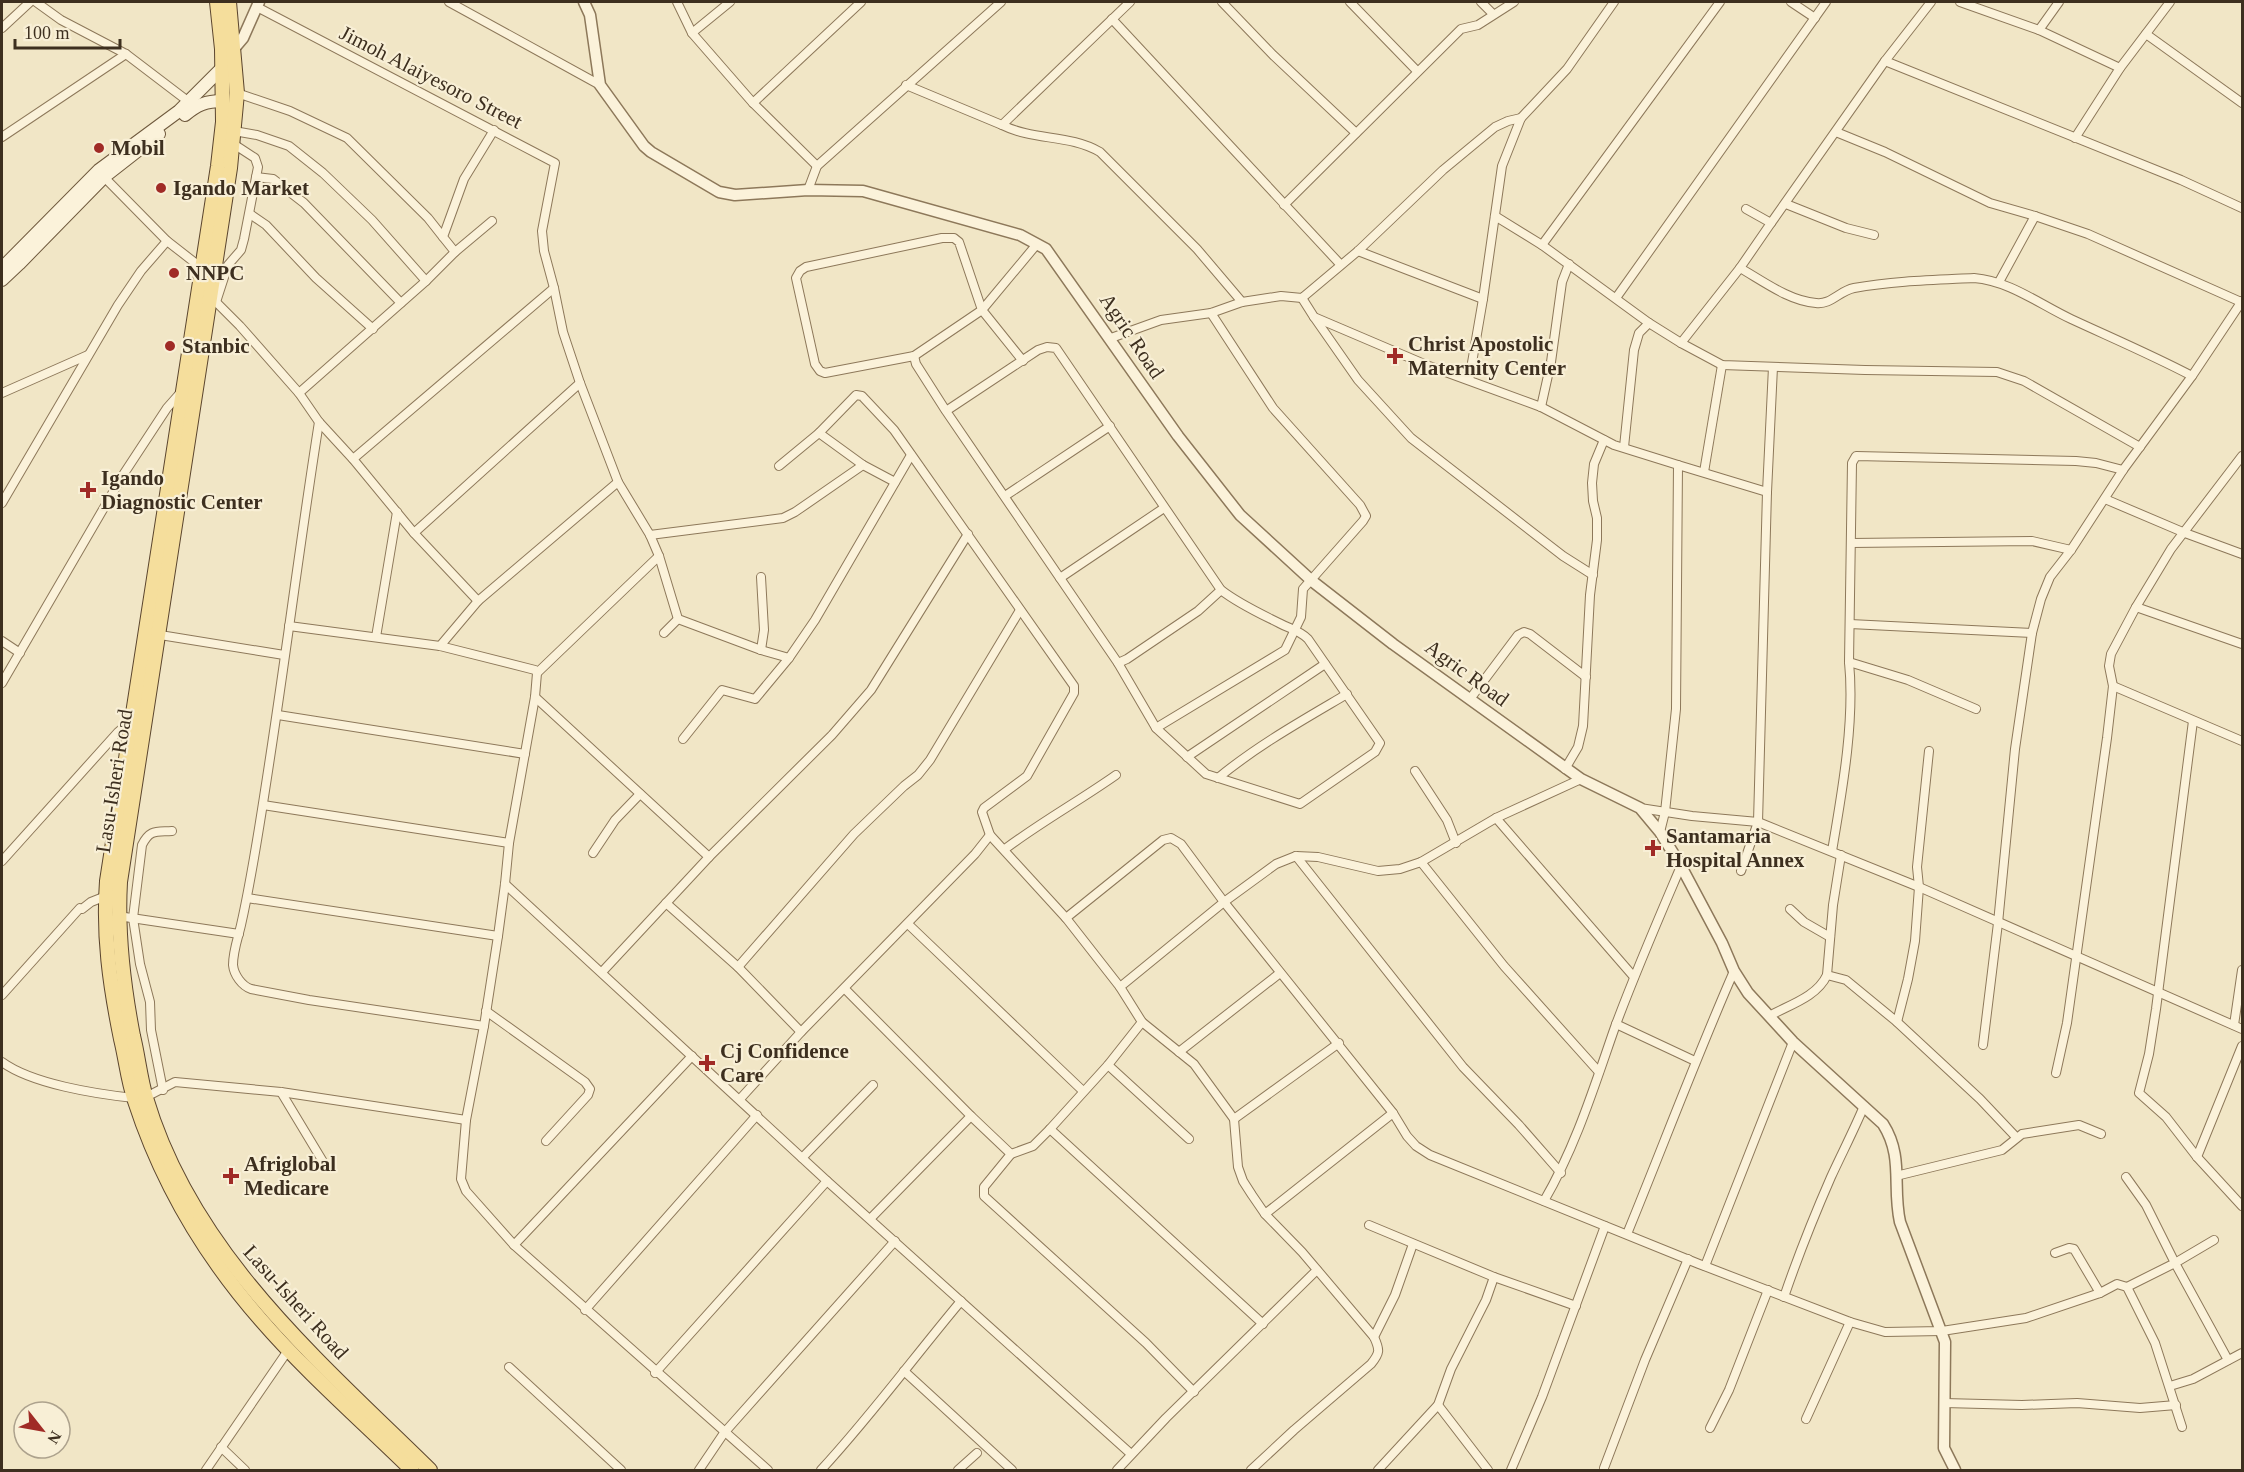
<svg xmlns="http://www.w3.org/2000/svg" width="2244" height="1472" font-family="'Times New Roman',serif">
  <rect width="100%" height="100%" fill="#f1e6c6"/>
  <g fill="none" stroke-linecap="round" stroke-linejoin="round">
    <defs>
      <g id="minor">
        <path d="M36,2L61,20L126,54L189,102"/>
        <path d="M449,2L600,85"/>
        <path d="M677,2L692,33L753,103L817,166"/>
        <path d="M1222,2L1273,55L1356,133"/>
        <path d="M1350,2L1417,71"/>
        <path d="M1481,2L1493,14"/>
        <path d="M1791,2L1815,18"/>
        <path d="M1960,2L2039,30L2120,68"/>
        <path d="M257,7L555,163L542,231L544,251L554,288L563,332L580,383L618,482L650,535L659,556L678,619L761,650L789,658"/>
        <path d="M1112,19L1340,264"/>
        <path d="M2,28L30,2"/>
        <path d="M2039,30L2059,2"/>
        <path d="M692,33L730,2"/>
        <path d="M2146,34L2242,103"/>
        <path d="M1885,61L2181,180L2242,208"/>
        <path d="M906,85L1002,125L1130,2"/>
        <path d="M237,93L290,111L347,138L428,218L443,237"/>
        <path d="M753,103L861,2"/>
        <path d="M1002,125C1034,141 1069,134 1100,152L1197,249L1242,302"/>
        <path d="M234,131L257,135L289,146L323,173L372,220L426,281"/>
        <path d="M1836,132L1885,152L1990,203L2035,216L2088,234L2241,302"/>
        <path d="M2,137L126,54"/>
        <path d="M2075,138L2120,68L2170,2"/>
        <path d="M104,177L167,241L203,269"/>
        <path d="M256,177L273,179L304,203L401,303"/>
        <path d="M808,190L817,166L1001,2"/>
        <path d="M1786,204L1846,228L1874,235"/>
        <path d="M1284,205L1461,29L1478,25L1514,2"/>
        <path d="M250,214L266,225L316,278L373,329"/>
        <path d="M1495,216L1542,245L1649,323L1681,343L1722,365L1865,370L1997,372L2024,381L2140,447"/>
        <path d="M1771,223L1885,61L1931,2"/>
        <path d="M942,238H954L959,242L982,310L914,356L825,373L820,371L815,364L796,278L800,271L806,267Z"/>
        <path d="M1542,245L1720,2"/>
        <path d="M1358,251L1483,299"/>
        <path d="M455,252L492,221"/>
        <path d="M1740,268C1763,281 1789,301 1816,303C1831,305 1839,291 1854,288C1893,281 1934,280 1974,278C2010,281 2039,304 2071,319C2112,338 2152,355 2192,376"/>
        <path d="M1999,282L2035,216"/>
        <path d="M1302,298L1314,317L1429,366L1541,407L1614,445L1678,465L1676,709L1665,812L1660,832"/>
        <path d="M1616,298L1826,2"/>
        <path d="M210,299L216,302L240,326L299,393L319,422L353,459L414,533L478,601"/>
        <path d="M216,302L228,265L241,250L244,239L258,167L255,158L232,143"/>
        <path d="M1314,317L1358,380L1411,438L1563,556L1593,575"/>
        <path d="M1111,338L1161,320L1211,313L1242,302L1281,296L1302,298L1358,251L1443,170L1495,127L1508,121L1521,118"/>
        <path d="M1681,343L1740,268L1771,223L1746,209"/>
        <path d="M914,356L916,364L946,411L1118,663L1156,728L1206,774L1300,804L1375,752L1380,743L1308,639C1299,630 1290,629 1279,623C1259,613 1239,604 1221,590L1056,348L1047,347L1038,350L946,411"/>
        <path d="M1023,361L982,310L1037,244"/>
        <path d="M1469,380L1483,299L1502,166L1521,118L1567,69L1614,2"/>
        <path d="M2,393L88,355"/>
        <path d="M299,393L426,281L455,252L443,237L464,179L494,130"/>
        <path d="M1541,407L1551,362L1562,282L1569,264"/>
        <path d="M319,422C296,567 279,713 254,858C250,881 246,903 241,925C238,938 233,951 233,965C234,975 242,986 251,989L309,1000L484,1026"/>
        <path d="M819,433L863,465L895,482"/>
        <path d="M1624,447L1634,350L1639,333L1649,323"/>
        <path d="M353,459L554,288"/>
        <path d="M1678,465L1767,492L1758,822L1741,871"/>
        <path d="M779,466L819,433L856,395L862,396L894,430L1074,686V693L1027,776L984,808L982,812L990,835L1066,918L1120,987"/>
        <path d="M1704,472L1722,365"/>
        <path d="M1767,492L1773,367"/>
        <path d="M1005,496L1110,426"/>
        <path d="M2105,499L2185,533L2242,554"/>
        <path d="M2,503L118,305L141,271L167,241"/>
        <path d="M414,533L580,383"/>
        <path d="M650,535L783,518L795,512L863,465"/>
        <path d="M1851,543L2032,541L2071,550"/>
        <path d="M659,556L537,673L535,697L509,843L505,884L498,936L484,1026L466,1120L461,1179L466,1191L514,1245L768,1470"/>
        <path d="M761,577L764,630L761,650"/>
        <path d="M1060,578L1164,508"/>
        <path d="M2136,607L2242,644"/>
        <path d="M1850,624L2032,633"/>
        <path d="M289,626L440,646L535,670L537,673"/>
        <path d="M664,633L678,619"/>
        <path d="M154,634L284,655"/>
        <path d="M376,637L397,512"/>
        <path d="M2,641L20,653"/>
        <path d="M440,646L478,601L618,482"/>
        <path d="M1849,662L1908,680L1976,709"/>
        <path d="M1118,663L1127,659L1198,611L1221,590"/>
        <path d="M2,683L123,475L167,408L182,391"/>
        <path d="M2113,686L2242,741"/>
        <path d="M535,697L709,857"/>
        <path d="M1470,699L1518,635L1524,632L1530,634L1586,677"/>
        <path d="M278,715L525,754"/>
        <path d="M2193,721L2156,1009L2149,1054L2139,1093L2166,1117L2197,1157L2242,1206"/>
        <path d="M1156,728L1285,650L1301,617L1303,589L1363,521L1366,516L1360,505L1273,408L1211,313"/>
        <path d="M683,739L722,690L755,699L789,658L815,620L911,455"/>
        <path d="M1187,757L1325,664"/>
        <path d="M1565,769L1578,747L1583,726L1590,595L1597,540V518L1593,501L1592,483L1594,464L1604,440"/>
        <path d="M1415,771L1447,820L1456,843"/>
        <path d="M1218,778C1258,745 1303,720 1347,694"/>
        <path d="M263,805L509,843"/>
        <path d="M1640,808L1692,816L1758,822L1919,887L2242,1029"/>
        <path d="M1496,818L1634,977"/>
        <path d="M1005,849C1041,822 1079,801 1116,775"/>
        <path d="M1832,851C1842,792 1855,721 1849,662L1852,463L1856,456L2076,461L2096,463L2123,470"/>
        <path d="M593,853L615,820L640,794"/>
        <path d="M1296,856L1463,1067L1519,1125L1561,1173"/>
        <path d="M2,861L118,732L131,721"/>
        <path d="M1421,862L1504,966L1599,1072"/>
        <path d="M505,884L827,1181L1131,1454"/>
        <path d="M247,898L498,936"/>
        <path d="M666,903L738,967L801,1032"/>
        <path d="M1790,909L1804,922L1830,937"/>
        <path d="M118,916L239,934"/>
        <path d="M1066,918L1163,840L1171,838L1181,844L1224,902L1393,1113L1407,1136L1416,1146L1430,1155L1699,1264L1850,1322L1885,1332L1942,1331L2026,1318L2100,1293L2117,1284L2127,1287L2155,1343L2182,1427"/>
        <path d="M908,924L1083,1091"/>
        <path d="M738,967L854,834L904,786L918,775L930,760L1020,610"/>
        <path d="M602,972L709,857L832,735L871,690L968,534"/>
        <path d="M1827,975L1846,980L1897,1022L1908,979L1915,941L1919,887L1917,867L1929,751"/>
        <path d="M845,989L971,1116L1011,1154L984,1187V1196L1146,1343L1194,1392"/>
        <path d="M2,995L80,908L82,909L91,902L106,896"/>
        <path d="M486,1011L585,1082L590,1089L588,1095L546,1141"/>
        <path d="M1769,1016C1789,1005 1817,997 1827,975L1833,905L1841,855"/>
        <path d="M1142,1022L1194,1064L1234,1119L1238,1167L1243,1181L1252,1195L1265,1214L1302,1252L1374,1337C1380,1350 1380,1353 1371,1364L1294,1430L1251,1470"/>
        <path d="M1897,1022L1980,1099L2016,1137"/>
        <path d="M1616,1024L1695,1061"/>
        <path d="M2234,1025L2242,970"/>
        <path d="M1983,1045L1998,923L2015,749L2032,633L2041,599L2050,577L2071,550L2123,470L2192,376L2242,301"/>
        <path d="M1179,1052L1280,973"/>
        <path d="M2,1062C32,1084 96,1094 134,1098"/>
        <path d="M1108,1065L1189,1139"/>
        <path d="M2056,1073L2067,1023L2107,738L2113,686L2109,666L2111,654L2136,607L2171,549L2242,456"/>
        <path d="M163,1090L151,1030L150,1002L140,964L133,918L142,845C150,829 156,832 172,831"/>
        <path d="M281,1092L325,1165"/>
        <path d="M146,1097L175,1082L281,1092L466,1120"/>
        <path d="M740,1099L801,1032L975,854L990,835"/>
        <path d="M1234,1119L1339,1043"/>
        <path d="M1050,1129L1263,1324"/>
        <path d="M1011,1154L1033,1146L1050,1129L1108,1065L1142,1022L1120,987L1224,902L1276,864L1296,856L1318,857L1378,871L1400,869L1421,862L1496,818L1581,779"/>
        <path d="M2197,1157L2242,1046"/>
        <path d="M802,1158L873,1085"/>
        <path d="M1896,1176L2002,1150L2022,1134L2079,1125L2101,1134"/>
        <path d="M2126,1177L2146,1205L2175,1263L2127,1287"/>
        <path d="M1544,1201C1576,1146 1594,1087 1615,1027C1635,973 1658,920 1681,866"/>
        <path d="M1265,1214L1393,1113"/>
        <path d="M871,1218L971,1116"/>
        <path d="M1369,1225L1494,1277L1576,1306"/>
        <path d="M1627,1234C1663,1146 1696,1058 1734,971"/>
        <path d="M2214,1240L2175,1263L2228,1360"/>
        <path d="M514,1245L692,1056"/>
        <path d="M2055,1253L2069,1248L2074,1249L2100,1293"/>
        <path d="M1705,1266L1793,1042"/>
        <path d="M1784,1297C1798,1256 1814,1216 1831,1177C1842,1153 1854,1130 1864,1106"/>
        <path d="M585,1310L757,1115"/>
        <path d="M1374,1337L1395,1295L1413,1244"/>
        <path d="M509,1367L621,1470"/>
        <path d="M904,1371L1012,1470"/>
        <path d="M655,1373L827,1181"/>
        <path d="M2170,1386L2193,1379L2242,1353"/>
        <path d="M1944,1403L2022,1405L2077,1403L2140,1408L2176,1405"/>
        <path d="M1438,1405L1488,1470"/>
        <path d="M1806,1419L1850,1322"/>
        <path d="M1710,1428L1729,1390L1768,1290"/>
        <path d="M221,1447L245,1470"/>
        <path d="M1604,1468L1645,1360L1688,1259"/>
        <path d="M206,1470L289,1349"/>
        <path d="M699,1470L724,1433L895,1241"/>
        <path d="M821,1470C871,1416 914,1357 961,1301"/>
        <path d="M958,1470L977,1453"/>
        <path d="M1117,1470L1166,1418L1317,1270"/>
        <path d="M1378,1470L1438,1405L1451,1369L1486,1300L1494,1277"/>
        <path d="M1511,1470L1542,1397L1605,1226"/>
      </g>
      <g id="tertiary">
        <path d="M584,2L590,15L600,85L644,146L651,152L719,192L735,195L808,190L863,191L1020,235L1046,249L1178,436L1240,515L1312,581L1393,644L1581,779L1640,808L1660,832L1681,866L1722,943L1734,971L1748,993L1793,1042L1883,1124C1904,1157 1892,1186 1900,1222L1945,1342L1944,1448L1955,1470"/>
        <path d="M232,51L243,38L259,2"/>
      </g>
      <g id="secondary">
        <path d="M185,115C197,105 206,101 222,101"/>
        <path d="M2,268L99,170L179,111L222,68"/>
        <path d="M2,280L19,264L104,177L159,134"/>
      </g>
      <g id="primary">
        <path d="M217,2L222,49L223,122L218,166L107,881C103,936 110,985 121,1039C126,1059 128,1081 135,1101C161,1181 205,1256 261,1320C306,1372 362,1421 412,1470"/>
        <path d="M229,2L237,93L230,168L120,882C117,934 123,984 133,1036C138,1056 140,1078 146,1098C192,1254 319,1361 430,1470"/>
      </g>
    </defs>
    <use href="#minor" stroke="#8d785a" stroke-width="10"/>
    <use href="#tertiary" stroke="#8d785a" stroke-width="13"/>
    <use href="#secondary" stroke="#6f593d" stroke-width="14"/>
    <use href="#primary" stroke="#5b452e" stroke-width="16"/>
    <use href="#minor" stroke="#fbf2da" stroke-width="8"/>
    <use href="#tertiary" stroke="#fbf2da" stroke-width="10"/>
    <use href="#secondary" stroke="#fbf2da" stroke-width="12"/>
    <use href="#primary" stroke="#f5de9c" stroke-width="14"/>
  </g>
  <g fill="#a02b26" stroke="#f8efd6" stroke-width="2">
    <circle cx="99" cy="148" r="6"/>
    <circle cx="161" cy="188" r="6"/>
    <circle cx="174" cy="273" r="6"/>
    <circle cx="170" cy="346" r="6"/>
    <path d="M1392 347h6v6h6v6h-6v6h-6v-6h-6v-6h6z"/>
    <path d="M85 481h6v6h6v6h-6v6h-6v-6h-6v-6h6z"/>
    <path d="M1650 839h6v6h6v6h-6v6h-6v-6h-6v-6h6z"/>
    <path d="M704 1054h6v6h6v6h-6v6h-6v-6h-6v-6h6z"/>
    <path d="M228 1167h6v6h6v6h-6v6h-6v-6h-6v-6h6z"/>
  </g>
  <g text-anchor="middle" stroke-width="4.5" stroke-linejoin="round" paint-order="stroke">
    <g font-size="21" fill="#3d2f1f" stroke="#f8efd6">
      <text transform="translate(431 77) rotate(27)" y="7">Jimoh Alaiyesoro Street</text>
      <text transform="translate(1132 336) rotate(56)" y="7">Agric Road</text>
      <text transform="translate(1467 673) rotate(36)" y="7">Agric Road</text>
      <text transform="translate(114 781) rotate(-81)" y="7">Lasu-Isheri Road</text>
      <text transform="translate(296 1302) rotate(48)" y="7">Lasu-Isheri Road</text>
    </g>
    <g font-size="21" font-weight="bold" fill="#3d2f1f" stroke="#f8efd6" text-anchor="start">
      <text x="111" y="155">Mobil</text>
      <text x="173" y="195">Igando Market</text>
      <text x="186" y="280">NNPC</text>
      <text x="1408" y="351">Christ Apostolic<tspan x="1408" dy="24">Maternity Center</tspan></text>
      <text x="182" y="353">Stanbic</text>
      <text x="101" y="485">Igando<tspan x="101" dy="24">Diagnostic Center</tspan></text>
      <text x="1666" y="843">Santamaria<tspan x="1666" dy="24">Hospital Annex</tspan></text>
      <text x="720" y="1058">Cj Confidence<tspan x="720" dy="24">Care</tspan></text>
      <text x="244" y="1171">Afriglobal<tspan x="244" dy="24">Medicare</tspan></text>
    </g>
  </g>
  <rect width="2244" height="1472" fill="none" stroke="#3d2f1f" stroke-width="6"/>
  <g transform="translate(42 1430) rotate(121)"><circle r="28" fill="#f8efd6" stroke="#ada28d" stroke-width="1.5"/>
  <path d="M0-4.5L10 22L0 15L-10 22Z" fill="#a02b26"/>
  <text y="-9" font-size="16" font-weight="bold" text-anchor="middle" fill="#3d2f1f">N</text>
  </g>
  <path d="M15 39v9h105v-9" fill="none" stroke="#3d2f1f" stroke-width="3"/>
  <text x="24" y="39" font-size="18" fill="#3d2f1f" stroke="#f8efd6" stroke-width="4.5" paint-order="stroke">100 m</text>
</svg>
